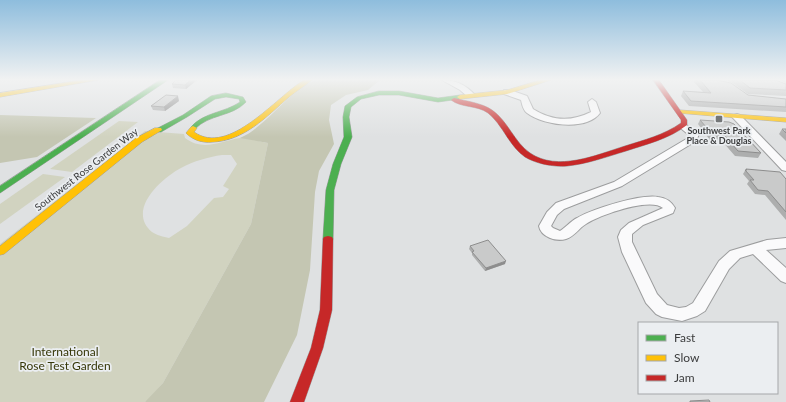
<svg xmlns="http://www.w3.org/2000/svg" width="786" height="402" font-family="Lato,sans-serif">
  <rect width="100%" height="100%" fill="#dfe1e2"/>
  <g fill="#d1d3c0" fill-rule="evenodd">
    <path d="M119,121L138,122L72,172L50,169Z"/>
    <path d="M145,131L184,134L185,138C204,152 220,141 240,138C248,137 260,142 268,143L251,224L163,383L148,400L145,402H0V244ZM222,155H231L237,164L223,186L229,189L223,197L214,198L187,226L169,238C164,237 156,235 152,232C126,210 162,178 181,168C194,161 208,157 222,155Z"/>
    <path d="M43,174L65,177L0,224V204Z"/>
  </g>
  <g fill="#c4c6b2">
    <path d="M315,80H380L368,90L346,95L331,105L329,120L334,144L319,171L315,192L310,270L297,335L264,402H145L163,383L251,224L268,143L240,138C246,135 252,132 256,128C276,113 292,90 315,80Z"/>
    <path d="M0,115L96,118L37,157L0,163Z"/>
  </g>
  <g fill="none" stroke-linecap="round" stroke-linejoin="round">
    <defs>
      <g id="street">
        <path d="M442,80C456,80 466,85 475,95L474,97H468L460,90Z"/>
        <path d="M504,90H510L527,96L533,109C552,121 571,122 591,112L588,102L592,99L596,102L600,113C587,131 544,126 527,113C523,110 522,104 521,100L504,94Z"/>
        <path d="M737,114L740,115L786,162V171L782,170L734,119L732,117L734,115Z"/>
        <path d="M683,123L697,132L699,134L696,141L622,186L564,209L557,215L551,226L553,228L560,231C566,227 571,221 577,218C593,209 640,194 658,197C666,198 671,201 675,208L673,213L643,225L632,234V242L657,294L667,305L679,308L686,307L693,303L719,261L730,251L767,240L786,238V248L766,250L786,268V283L781,281L753,254L740,258L729,269L705,311L697,316L682,321L662,317L656,314L646,303L622,252L618,237L621,230L629,223L663,208C650,197 600,215 586,224C579,228 575,236 566,239C556,242 541,237 539,226L547,212L556,203L614,182L688,138L689,135L678,126Z"/>
      </g>
      <g id="fast">
        <path d="M160,80H168L0,193V186Z"/>
        <path d="M379,91H399L438,98L460,95L463,97L460,99L438,102L399,95H379L361,99L351,107L349,117L352,137L341,164L334,190L333,239L332,241H324L323,239L326,190L333,164L344,137L343,117L345,106L357,97Z"/>
        <path d="M226,93L243,97L246,102C232,117 209,114 195,129H191V127C204,112 224,113 240,102L239,99L226,97L215,99L187,117L161,132H158L154,130L183,115L211,96Z"/>
      </g>
      <g id="slow">
        <path d="M81,80H98L0,97V93Z"/>
        <path d="M304,80H312C305,86 296,91 289,97C266,117 244,141 212,142C202,143 193,140 186,133L191,127L193,126L197,128L194,132C229,157 276,97 304,80Z"/>
        <path d="M540,80H551L507,94L460,99L457,97L460,95L507,90Z"/>
        <path d="M680,110L786,118V122L678,113V111Z"/>
        <path d="M155,128H161L162,130L142,142L4,254L0,255V246L136,138Z"/>
      </g>
      <g id="jam">
        <path d="M653,80H659L687,120V125C669,139 647,144 626,151C606,157 587,164 567,166C553,167 537,164 525,157C509,146 503,125 488,113C477,105 461,108 451,100L454,98C466,101 482,103 492,110C508,121 514,142 530,153C558,172 596,155 625,146C644,140 664,135 681,123V120Z"/>
        <path d="M328,236L332,237L333,239L332,310L323,348L304,402H290L311,348L320,310L323,239L324,237Z"/>
      </g>
    </defs>
    <use href="#street" stroke="#9c9d9e" stroke-width="2"/>
    <use href="#fast" stroke="#9c9d9e" stroke-width="1"/>
    <use href="#slow" stroke="#9c9d9e" stroke-width="1"/>
    <use href="#jam" stroke="#9c9d9e" stroke-width="1"/>
    <use href="#street" fill="#fafafb" fill-rule="evenodd"/>
    <use href="#fast" fill="#4caf50" fill-rule="evenodd"/>
    <use href="#slow" fill="#ffc107" fill-rule="evenodd"/>
    <use href="#jam" fill="#c62828" fill-rule="evenodd"/>
  </g>
  <g fill="#adaeae">
    <path d="M197,80L186,89L173,88L172,84Z"/>
    <path d="M695,80H716L748,95L786,99V112L689,106L681,96L683,91L703,92L694,82Z"/>
    <path d="M726,80H775L786,84V96L748,94L731,82Z"/>
    <path d="M779,80H786V83Z"/>
    <path d="M179,101L165,111L153,110L151,106Z"/>
    <path d="M700,120L761,153L758,158L735,156L722,141L710,140L698,124Z"/>
    <path d="M782,129H786V141L779,134Z"/>
    <path d="M746,169L786,179V220L765,195L755,194L747,184L749,181L743,174Z"/>
    <path d="M470,246L505,264L485,271L472,255V253L469,249Z"/>
  </g>
  <g fill="#8d8d8d">
    <path d="M190,80H197L186,89L185,85Z"/>
    <path d="M178,96L179,101L165,111L164,107Z"/>
    <path d="M506,261L505,264L485,271L486,268Z"/>
  </g>
  <g fill="#c9caca" stroke="#8d8d8d">
    <path d="M176,80H190L185,85L172,84Z"/>
    <path d="M700,80H716L731,83L748,95L786,99V107L691,101L683,91L711,93Z"/>
    <path d="M740,80H775L786,84V90L750,88Z"/>
    <path d="M166,95L178,96L164,107L151,106Z"/>
    <path d="M700,120L729,122L734,124L761,153L738,151L725,136L713,135Z"/>
    <path d="M782,129H786V133Z"/>
    <path d="M746,169L780,172L786,179V212L768,191L758,190L750,180H754L745,170H747Z"/>
    <path d="M488,240L506,261L486,268L472,252L474,251L470,246Z"/>
    <path d="M709,400L710,402H690V401Z"/>
  </g>
  <linearGradient id="sky" x2="0" y2="1"><stop stop-color="#8ebddd"/><stop offset="0.58" stop-color="#f1f2f2"/><stop offset="1" stop-color="#f1f2f2" stop-opacity="0"/></linearGradient>
  <rect width="786" height="137" fill="url(#sky)"/>
  <rect fill="#747677" stroke="#ebeef1" stroke-width="1.5" x="715" y="115" width="8" height="8" rx="2"/>
  <g text-anchor="middle" stroke-width="3.5" stroke-linejoin="round" paint-order="stroke">
    <g font-size="9" font-weight="bold" fill="#3b3c3d" stroke="#ebeef1">
      <text x="719" y="134">Southwest Park<tspan x="719" dy="10">Place &amp; Douglas</tspan></text>
    </g>
    <g font-size="10" fill="#3b3c3d" stroke="#ebeef1">
      <text transform="translate(86 169) rotate(-38)" y="4">Southwest Rose Garden Way</text>
    </g>
    <g font-size="12" fill="#373809" stroke="#ebeef1">
      <text x="65" y="356">International<tspan x="65" dy="14">Rose Test Garden</tspan></text>
    </g>
  </g>
  <rect x="638" y="322" width="140" height="72" fill="#ebeef1" stroke="#a5a7a9"/>
  <rect x="646" y="335" width="20" height="6" fill="#4caf50" stroke="#a5a7a9"/>
  <text x="674" y="342" font-size="12" fill="#3b3c3d">Fast</text>
  <rect x="646" y="355" width="20" height="6" fill="#ffc107" stroke="#a5a7a9"/>
  <text x="674" y="362" font-size="12" fill="#3b3c3d">Slow</text>
  <rect x="646" y="375" width="20" height="6" fill="#c62828" stroke="#a5a7a9"/>
  <text x="674" y="382" font-size="12" fill="#3b3c3d">Jam</text>
</svg>
